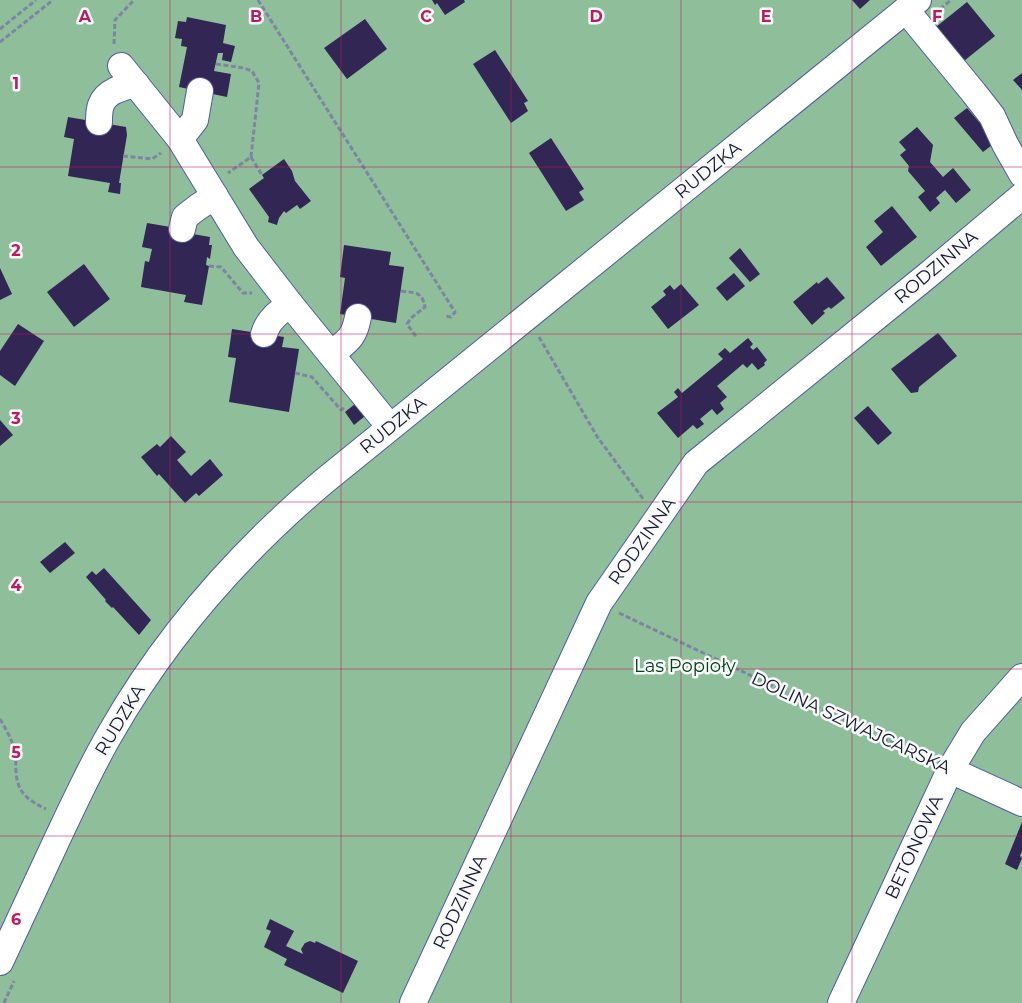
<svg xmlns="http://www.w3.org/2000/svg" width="1022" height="1003" font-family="Montserrat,sans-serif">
  <rect width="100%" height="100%" fill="#ced8f6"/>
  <rect fill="#8fbe9b" x="0" y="0" width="1022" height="1003"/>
  <g fill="#312654">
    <path d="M432,0H464L465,2L445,15L437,3L435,5Z"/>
    <path d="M852,0H870L860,9Z"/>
    <path d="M967,2L995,36L959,65L931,31Z"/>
    <path d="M187,17L226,25L223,43L235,46L231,62L222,60L223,53H218L214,71L231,74L227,97L179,87L187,47L181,46L182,39L175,38L178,21L186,22Z"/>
    <path d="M365,19L387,49L347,79L324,48Z"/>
    <path d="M495,50L528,101L524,103L528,111L511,123L473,64Z"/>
    <path d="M1022,73V90L1013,80Z"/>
    <path d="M967,108L996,142L983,152L954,118Z"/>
    <path d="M68,117L126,127L127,135L119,183H121L120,194L108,192L110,183L68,176L74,139L64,137Z"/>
    <path d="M917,127L933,145L930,162L943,177L953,168L971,190L956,203L945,190L936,198L940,203L930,212L918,197L925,191L908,171L909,166L900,155L906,150L899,142Z"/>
    <path d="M551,138L584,189L579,192L584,200L566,211L529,153Z"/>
    <path d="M284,159L292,171L295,181L311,201L300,209L297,205L286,213L284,211L279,218L277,225L268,222L269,217L249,189L264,178L262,175Z"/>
    <path d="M892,206L917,237L881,266L866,247L883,232L874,221Z"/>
    <path d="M147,223L194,231L193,234L210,237L209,245H212L210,259L207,257L206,265L209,266L202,305L184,302L186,295L141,287L145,261L149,262L152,249L142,247Z"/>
    <path d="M344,245L391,252L389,265L404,267L396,323L340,314L345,278L340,277Z"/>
    <path d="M740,248L760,274L750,282L729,258Z"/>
    <path d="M84,264L110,299L74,327L47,292Z"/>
    <path d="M0,268L12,294L0,300Z"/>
    <path d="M734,273L745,286L727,301L716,288Z"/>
    <path d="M827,277L845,298L831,309L829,307L823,311L825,313L812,325L793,302L817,282L818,284Z"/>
    <path d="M681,284L699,305L668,329L651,307L666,295L663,291L670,285L674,290Z"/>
    <path d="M18,324L44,341L15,386L0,375V351Z"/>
    <path d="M232,329L284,337L282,347L299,349L289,412L229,402L236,358L228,357Z"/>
    <path d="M938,333L957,356L919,387L918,392L911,393L891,369Z"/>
    <path d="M748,338L753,344L750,347L753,350L757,347L767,360L764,363L765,365L758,370L752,363L747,368L743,364L717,386L727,397L720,403L724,409L717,415L712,409L700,419L704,424L697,429L693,425L678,438L657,413L678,397L674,392L678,388L682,393L723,359L718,354L725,348L730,353Z"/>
    <path d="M355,404L365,416L354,425L345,412Z"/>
    <path d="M868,406L892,433L878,445L854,418Z"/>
    <path d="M0,420L13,435L0,446Z"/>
    <path d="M171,436L186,452L177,460L191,476L210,459L223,475L199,496L196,493L185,503L159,474L157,476L141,457L157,444L160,447Z"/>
    <path d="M65,542L75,553L50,573L40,562Z"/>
    <path d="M104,568L151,620L139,635L113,607L112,608L105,601L106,600L86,577L92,571L96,575Z"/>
    <path d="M1022,822V851L1020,856L1022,858L1017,870L1005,864Z"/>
    <path d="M270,919L294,931L286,946L303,954L301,949L305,943L310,941L315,943L316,941L358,961L343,993L284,965L287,959L264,947L271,931L266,929Z"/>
  </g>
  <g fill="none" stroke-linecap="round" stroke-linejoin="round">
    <defs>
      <g id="minor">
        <path d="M906,10L974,93L992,116L1005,144L1022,174"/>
        <path d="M121,66L180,139L246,247L290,304L390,427"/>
        <path d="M99,122C99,117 99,110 101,105C106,91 123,87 136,84"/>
        <path d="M180,139L195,120L200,91"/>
        <path d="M182,229L185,217L198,207L215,196"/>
        <path d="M264,334C268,320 279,312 290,304"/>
        <path d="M331,354C347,341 354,339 358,317"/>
        <path d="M950,770L1022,803"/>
        <path d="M0,962C18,923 36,884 54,846C72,808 89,770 110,734C165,637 238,554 323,482L918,0"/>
        <path d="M413,1003L599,603L696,463L928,275L1022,196"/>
        <path d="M841,1003L950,770L973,732L1022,677"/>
      </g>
    </defs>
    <use href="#minor" stroke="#4f5ea2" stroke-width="28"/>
    <g stroke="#7d85a2" stroke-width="3" stroke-dasharray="5 2.5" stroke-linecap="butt">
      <path d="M258,0L455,312L451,317L444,316"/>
      <path d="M940,9L951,0"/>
      <path d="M0,29L36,0"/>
      <path d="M0,42L53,0"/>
      <path d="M114,44L115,20L134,0"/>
      <path d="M216,64L244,68L252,71L259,83L251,157L228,173"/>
      <path d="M123,156L152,159L161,153"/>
      <path d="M251,157L262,175"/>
      <path d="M209,266L221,267L243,293H252"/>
      <path d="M401,291C415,293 422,291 425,307L411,318L407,324L417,338"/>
      <path d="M539,337L598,438L644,500"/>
      <path d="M295,373L312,377L341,410L345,407"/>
      <path d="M619,613L929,760"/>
      <path d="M0,719C6,729 12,740 15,751C17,758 15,764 16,771C17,793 28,800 46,809"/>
      <path d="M4,1003L14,981"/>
    </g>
    <use href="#minor" stroke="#fff" stroke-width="26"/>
  </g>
  <path fill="none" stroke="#c2185b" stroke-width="1" stroke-opacity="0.55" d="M170,0V1003M341,0V1003M511,0V1003M681,0V1003M852,0V1003M0,167H1022M0,334H1022M0,502H1022M0,669H1022M0,836H1022"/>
  <g text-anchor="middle" stroke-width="5" stroke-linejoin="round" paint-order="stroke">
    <g font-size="18" fill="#131935" stroke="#f9f9f9">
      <text transform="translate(708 170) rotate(-39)" y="6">RUDZKA</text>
      <text transform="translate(936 267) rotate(-40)" y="6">RODZINNA</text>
      <text transform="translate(393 425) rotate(-39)" y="6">RUDZKA</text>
      <text transform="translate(642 541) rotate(-55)" y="6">RODZINNA</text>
      <text transform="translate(120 720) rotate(-59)" y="6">RUDZKA</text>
      <text transform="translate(851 723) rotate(25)" y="6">DOLINA SZWAJCARSKA</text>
      <text transform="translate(914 847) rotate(-65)" y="6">BETONOWA</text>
      <text transform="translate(460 902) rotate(-65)" y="6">RODZINNA</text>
    </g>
    <g font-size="18" fill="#00421d" stroke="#f9f9f9">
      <text x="685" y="672">Las Popioły</text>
    </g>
  </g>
  <g font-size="16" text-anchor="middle" font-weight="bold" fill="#c2185b" stroke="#f9f9f9" stroke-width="5" stroke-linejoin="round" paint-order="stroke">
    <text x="85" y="22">A</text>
    <text x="256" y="22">B</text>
    <text x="426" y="22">C</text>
    <text x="596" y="22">D</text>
    <text x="766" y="22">E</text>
    <text x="937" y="22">F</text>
    <text x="16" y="89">1</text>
    <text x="16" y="256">2</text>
    <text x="16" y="424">3</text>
    <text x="16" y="591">4</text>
    <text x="16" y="758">5</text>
    <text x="16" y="925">6</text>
  </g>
</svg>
